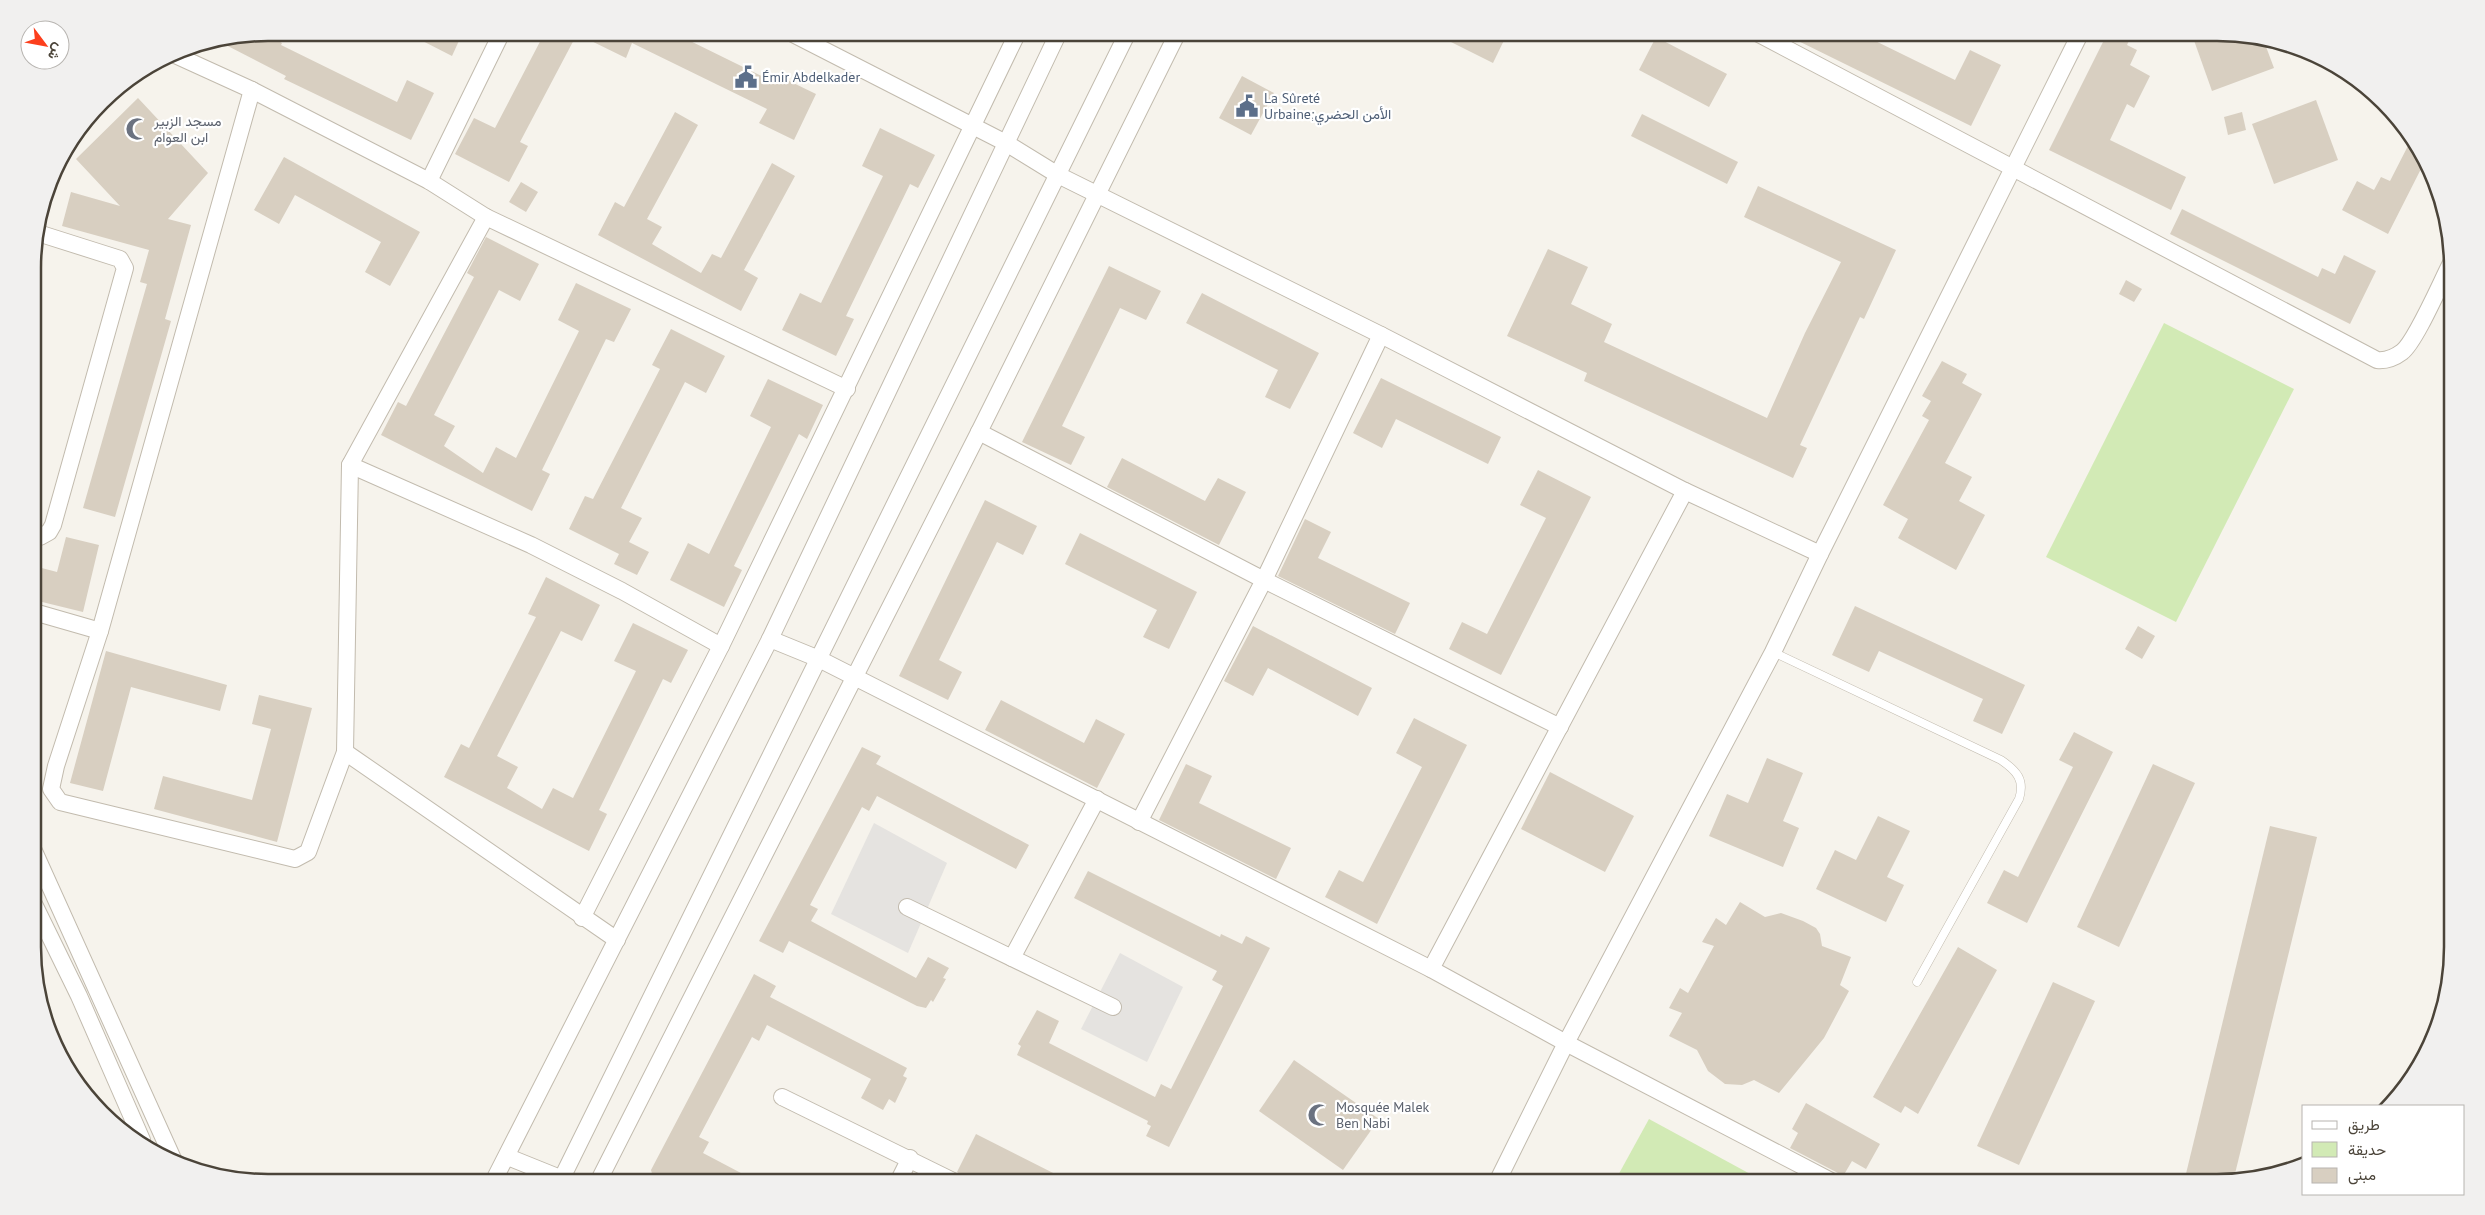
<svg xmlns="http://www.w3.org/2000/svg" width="2485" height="1215" font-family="'PT Sans',Vazirmatn,sans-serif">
  <rect width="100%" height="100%" fill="#f6f3ec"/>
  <g fill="#d2eab5">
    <path d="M2164,323L2294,389L2176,622L2046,557Z"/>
    <path d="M1649,1119L1765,1182H1623L1616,1179Z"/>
  </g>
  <g fill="#e5e3e0">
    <path d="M874,823L947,863L908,953L831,914Z"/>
    <path d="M1120,953L1183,987L1147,1062L1081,1029Z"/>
  </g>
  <g fill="#d8cfc1">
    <path d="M405,32H463L452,56Z"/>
    <path d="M545,32H672L778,84L781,77L816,94L794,140L759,123L767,109L632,43L626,58L577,34L520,142L528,146L509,182L455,154L474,118L495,128Z"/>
    <path d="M1431,32H1508L1493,63Z"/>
    <path d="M1780,32H1857L1955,80L1970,50L2001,65L1971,126Z"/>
    <path d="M2108,32H2133L2127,45L2137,50L2130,65L2150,76L2134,108L2127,104L2110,140L2186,177L2171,210L2049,150Z"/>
    <path d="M2191,32H2217L2265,44L2274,68L2212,91Z"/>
    <path d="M264,33L282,43L281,45L397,102L407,80L434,93L411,140L284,79L286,76L220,42Z"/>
    <path d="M1656,37L1727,74L1709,107L1639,70Z"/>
    <path d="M1242,76L1274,93L1251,135L1219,118Z"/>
    <path d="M138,98L208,173L168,219L191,225L165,319L171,321L115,517L83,508L147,284L140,282L149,250L62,226L71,192L120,206L76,159Z"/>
    <path d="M2316,100L2338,160L2274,184L2252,124Z"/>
    <path d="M675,112L698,125L647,219L662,227L652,244L701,273L712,254L721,258L772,163L795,176L744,270L758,278L741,311L598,235L615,202L624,207Z"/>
    <path d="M2242,112L2246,130L2228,135L2224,117Z"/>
    <path d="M1642,114L1738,162L1727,184L1631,136Z"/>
    <path d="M880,128L935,155L918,188L910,184L846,316L854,319L836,356L782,330L800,293L821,303L883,176L862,166Z"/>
    <path d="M2412,138L2425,161L2388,234L2342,210L2357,181L2374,190L2381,177L2390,181Z"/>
    <path d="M284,157L420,232L390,286L365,272L381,242L295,195L279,224L254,210Z"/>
    <path d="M521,182L538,192L526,212L509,202Z"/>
    <path d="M1758,186L1896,250L1864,319L1860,317L1800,445L1807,448L1793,478L1584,381L1587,373L1507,336L1548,249L1588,267L1571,304L1612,324L1604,342L1767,418L1805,333L1841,262L1744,217Z"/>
    <path d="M2182,209L2318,277L2322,268L2335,274L2344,255L2376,271L2350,324L2170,234Z"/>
    <path d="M486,237L539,264L520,301L499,290L434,415L455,426L444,446L483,473L496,447L516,458L579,331L558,320L576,283L631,309L614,342L606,339L542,470L550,474L532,511L381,435L398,402L406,406L474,277L467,273Z"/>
    <path d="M1109,266L1161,291L1146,320L1120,308L1062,426L1085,437L1071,465L1022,442Z"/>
    <path d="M2126,280L2142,289L2134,302L2119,294Z"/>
    <path d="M1202,293L1319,353L1290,409L1265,397L1278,370L1186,323Z"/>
    <path d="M671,329L725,356L706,393L685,382L621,508L642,518L629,542L649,552L637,575L614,564L619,554L569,529L585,496L593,499L660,369L652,365Z"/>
    <path d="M1942,361L1967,374L1962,383L1982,394L1945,463L1972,477L1959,501L1985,515L1956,570L1898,538L1908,519L1883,505L1929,420L1922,416L1931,401L1922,396Z"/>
    <path d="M1381,378L1501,437L1488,464L1396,419L1382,448L1353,433Z"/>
    <path d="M768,379L823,405L807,439L799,434L734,566L742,570L724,607L670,580L688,543L709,554L771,427L750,416Z"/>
    <path d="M1122,458L1205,501L1218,478L1246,492L1219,545L1107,487Z"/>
    <path d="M1538,470L1591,497L1501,675L1449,649L1462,622L1487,634L1546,518L1520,505Z"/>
    <path d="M985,500L1037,526L1023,555L997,542L939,660L962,672L948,700L899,676Z"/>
    <path d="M1305,519L1331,532L1318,558L1410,603L1395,634L1278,576Z"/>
    <path d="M1080,533L1197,592L1169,649L1143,637L1157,610L1065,564Z"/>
    <path d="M66,537L99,545L83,612L34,600V566L57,572Z"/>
    <path d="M546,577L600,605L582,641L561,631L497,756L518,767L507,788L542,809L553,788L573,798L636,671L614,661L633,623L688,650L671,683L663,679L599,810L607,814L589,851L444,777L461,744L469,748L536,617L528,614Z"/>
    <path d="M1855,606L2025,685L2002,734L1973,721L1983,699L1879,651L1869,672L1832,655Z"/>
    <path d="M1253,626L1372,688L1358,716L1268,668L1253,696L1224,681Z"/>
    <path d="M2138,626L2155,636L2142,659L2125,649Z"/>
    <path d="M106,651L227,685L220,711L131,687L103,791L70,783Z"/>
    <path d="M259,695L312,708L277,842L154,809L163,776L252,800L271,729L252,724Z"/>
    <path d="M1001,700L1084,743L1096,719L1125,734L1097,788L985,730Z"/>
    <path d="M1414,718L1467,745L1377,924L1325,897L1339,870L1363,882L1422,767L1396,753Z"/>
    <path d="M2074,732L2113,752L2027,923L1987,903L2004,870L2018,877L2073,767L2059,760Z"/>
    <path d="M862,747L881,756L876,764L1029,845L1016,869L877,796L869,811L862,807L810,905L818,909L811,921L916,978L928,957L949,968L943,978L946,979L933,1002L931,1000L926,1008L917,1006L789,941L783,953L759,941Z"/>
    <path d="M1767,758L1803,773L1783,821L1799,828L1783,867L1709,836L1727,794L1748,803Z"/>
    <path d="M1186,764L1212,776L1199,803L1291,848L1276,879L1159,820Z"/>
    <path d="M2153,764L2195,783L2119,947L2077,927Z"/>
    <path d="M1550,772L1634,816L1605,872L1521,829Z"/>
    <path d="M1878,816L1910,831L1887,877L1904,885L1886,922L1816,889L1835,850L1856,860Z"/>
    <path d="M2270,826L2317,837L2233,1182H2184Z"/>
    <path d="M1088,871L1220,937L1221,934L1242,944L1246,936L1270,948L1169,1147L1146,1136L1151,1126L1147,1124L1148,1121L1017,1055L1021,1046L1018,1044L1037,1010L1059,1021L1049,1043L1155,1097L1161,1084L1171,1089L1223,986L1212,980L1217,971L1074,898Z"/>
    <path d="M1740,902L1765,917L1781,913L1803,921L1816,928L1820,934L1822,946L1851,957L1840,985L1849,991L1824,1038L1779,1093L1754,1080L1742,1085L1725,1084L1708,1071L1697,1050L1669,1036L1682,1013L1669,1008L1680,988L1688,993L1714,946L1702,942L1716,918L1726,925Z"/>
    <path d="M1958,947L1997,970L1918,1114L1905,1106L1901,1113L1873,1097Z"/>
    <path d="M754,974L776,986L770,997L907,1068L903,1076L907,1078L895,1103L889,1099L883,1110L861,1098L871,1079L767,1025L759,1041L752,1037L699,1137L709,1142L703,1153L758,1182H695L684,1177L682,1180L677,1178L673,1182H667L653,1177L651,1170Z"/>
    <path d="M2053,982L2095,1001L2019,1165L1977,1146Z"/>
    <path d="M1294,1060L1379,1119L1343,1170L1259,1111Z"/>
    <path d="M1806,1103L1880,1144L1866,1169L1852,1161L1842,1178L1838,1173L1790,1148L1798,1133L1792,1129Z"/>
    <path d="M976,1134L1071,1182H965L963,1176L957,1172Z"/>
  </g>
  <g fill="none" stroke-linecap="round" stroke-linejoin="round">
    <defs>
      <path id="lane" d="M1773,652L2001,760C2017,771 2025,780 2019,799L1917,982"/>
      <g id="street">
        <path d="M789,32L1006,143L1058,175L1381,335L1685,491L1820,554"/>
        <path d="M1755,32L2377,360C2387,361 2394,358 2402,352C2416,341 2441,282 2451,263"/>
        <path d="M173,54L252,90L429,181L486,217L847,389"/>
        <path d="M252,90L100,631L56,766L51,789L60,802L295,859L308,852L345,752L350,465L486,217"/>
        <path d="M429,181L502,32"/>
        <path d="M979,432L1264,580L1560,727"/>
        <path d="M350,465L531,545L622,591L721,646"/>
        <path d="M34,536L40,537L49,532L53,525L125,268L120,259L38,233"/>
        <path d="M34,612L100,631"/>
        <path d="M770,639L819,659L1431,969L1566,1043L1833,1182"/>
        <path d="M345,752L617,940"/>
        <path d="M1139,822L1264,580L1381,335"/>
        <path d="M34,851L174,1161"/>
        <path d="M34,904L79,996L142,1140"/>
        <path d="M907,907L1113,1007"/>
        <path d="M582,918L721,646L1018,32"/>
        <path d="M1012,958L1097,799"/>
        <path d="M1431,969L1685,491"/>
        <path d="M782,1097L955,1182"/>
        <path d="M508,1157L570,1182"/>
        <path d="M493,1182L770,639L1059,32"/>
        <path d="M560,1182L1128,32"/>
        <path d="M598,1182L979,432L1178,32"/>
        <path d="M898,1182L910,1158"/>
        <path d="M1497,1182L1566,1043L1773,652L1820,554L2081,32"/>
      </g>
    </defs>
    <use href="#lane" stroke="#c2bbae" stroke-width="9"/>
    <use href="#street" stroke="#c2bbae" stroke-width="18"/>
    <use href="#lane" stroke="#fff" stroke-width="8"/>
    <use href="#street" stroke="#fff" stroke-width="16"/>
  </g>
  <defs>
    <symbol id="civic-bare" viewBox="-9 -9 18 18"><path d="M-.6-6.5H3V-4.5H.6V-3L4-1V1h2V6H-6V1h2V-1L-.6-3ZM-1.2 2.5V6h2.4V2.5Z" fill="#5c6f8a" stroke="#fff" stroke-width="2.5" paint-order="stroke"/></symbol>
    <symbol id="mosque-bare" viewBox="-9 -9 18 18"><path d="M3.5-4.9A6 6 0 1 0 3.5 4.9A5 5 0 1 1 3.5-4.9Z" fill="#6b7280" stroke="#fff" stroke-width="2.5" paint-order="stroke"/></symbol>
  </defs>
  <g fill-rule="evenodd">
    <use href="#civic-bare" x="730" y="61" width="32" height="32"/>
    <use href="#civic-bare" x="1231" y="90" width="32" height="32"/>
    <use href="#mosque-bare" x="121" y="113" width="32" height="32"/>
    <use href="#mosque-bare" x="1303" y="1099" width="32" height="32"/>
  </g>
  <g text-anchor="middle" stroke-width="4.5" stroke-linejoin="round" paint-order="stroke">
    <g font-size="14" fill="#4e5e75" stroke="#fff" text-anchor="start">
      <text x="762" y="82">Émir Abdelkader</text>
      <text x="1264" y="103">La Sûreté<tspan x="1264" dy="16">Urbaine;الأمن الحضري</tspan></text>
    </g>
    <g font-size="14" fill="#5b616d" stroke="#fff" text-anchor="start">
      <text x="154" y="126">مسجد الزبير<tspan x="154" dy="16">ابن العوام</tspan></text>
      <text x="1336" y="1112">Mosquée Malek<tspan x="1336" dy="16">Ben Nabi</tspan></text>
    </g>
  </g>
  <path d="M0 0H2485V1215H0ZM268 41H2217A227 227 0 0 1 2444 268V947A227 227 0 0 1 2217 1174H268A227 227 0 0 1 41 947V268A227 227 0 0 1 268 41Z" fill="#f1f0ef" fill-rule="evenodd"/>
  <path fill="none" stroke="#4b4439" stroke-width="2.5" d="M268 41H2217A227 227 0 0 1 2444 268V947A227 227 0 0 1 2217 1174H268A227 227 0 0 1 41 947V268A227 227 0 0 1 268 41Z"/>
  <rect x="2302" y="1105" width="162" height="90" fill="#ffffff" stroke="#b7b4b0"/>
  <rect x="2312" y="1121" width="25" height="8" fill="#ffffff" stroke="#b7b4b0"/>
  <text x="2348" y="1130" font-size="15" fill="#4b4439">طريق</text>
  <rect x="2312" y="1142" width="25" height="15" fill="#d2eab5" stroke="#b7b4b0"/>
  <text x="2348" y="1155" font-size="15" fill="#4b4439">حديقة</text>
  <rect x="2312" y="1168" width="25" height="15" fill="#d8cfc1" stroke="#b7b4b0"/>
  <text x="2348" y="1180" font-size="15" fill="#4b4439">مبنى</text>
  <g transform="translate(45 45) rotate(122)"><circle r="24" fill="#ffffff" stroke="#b7b4b0"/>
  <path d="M0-4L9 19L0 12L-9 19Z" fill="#fc3f1d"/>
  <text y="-8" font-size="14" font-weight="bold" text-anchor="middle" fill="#4b4439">ش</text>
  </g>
</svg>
